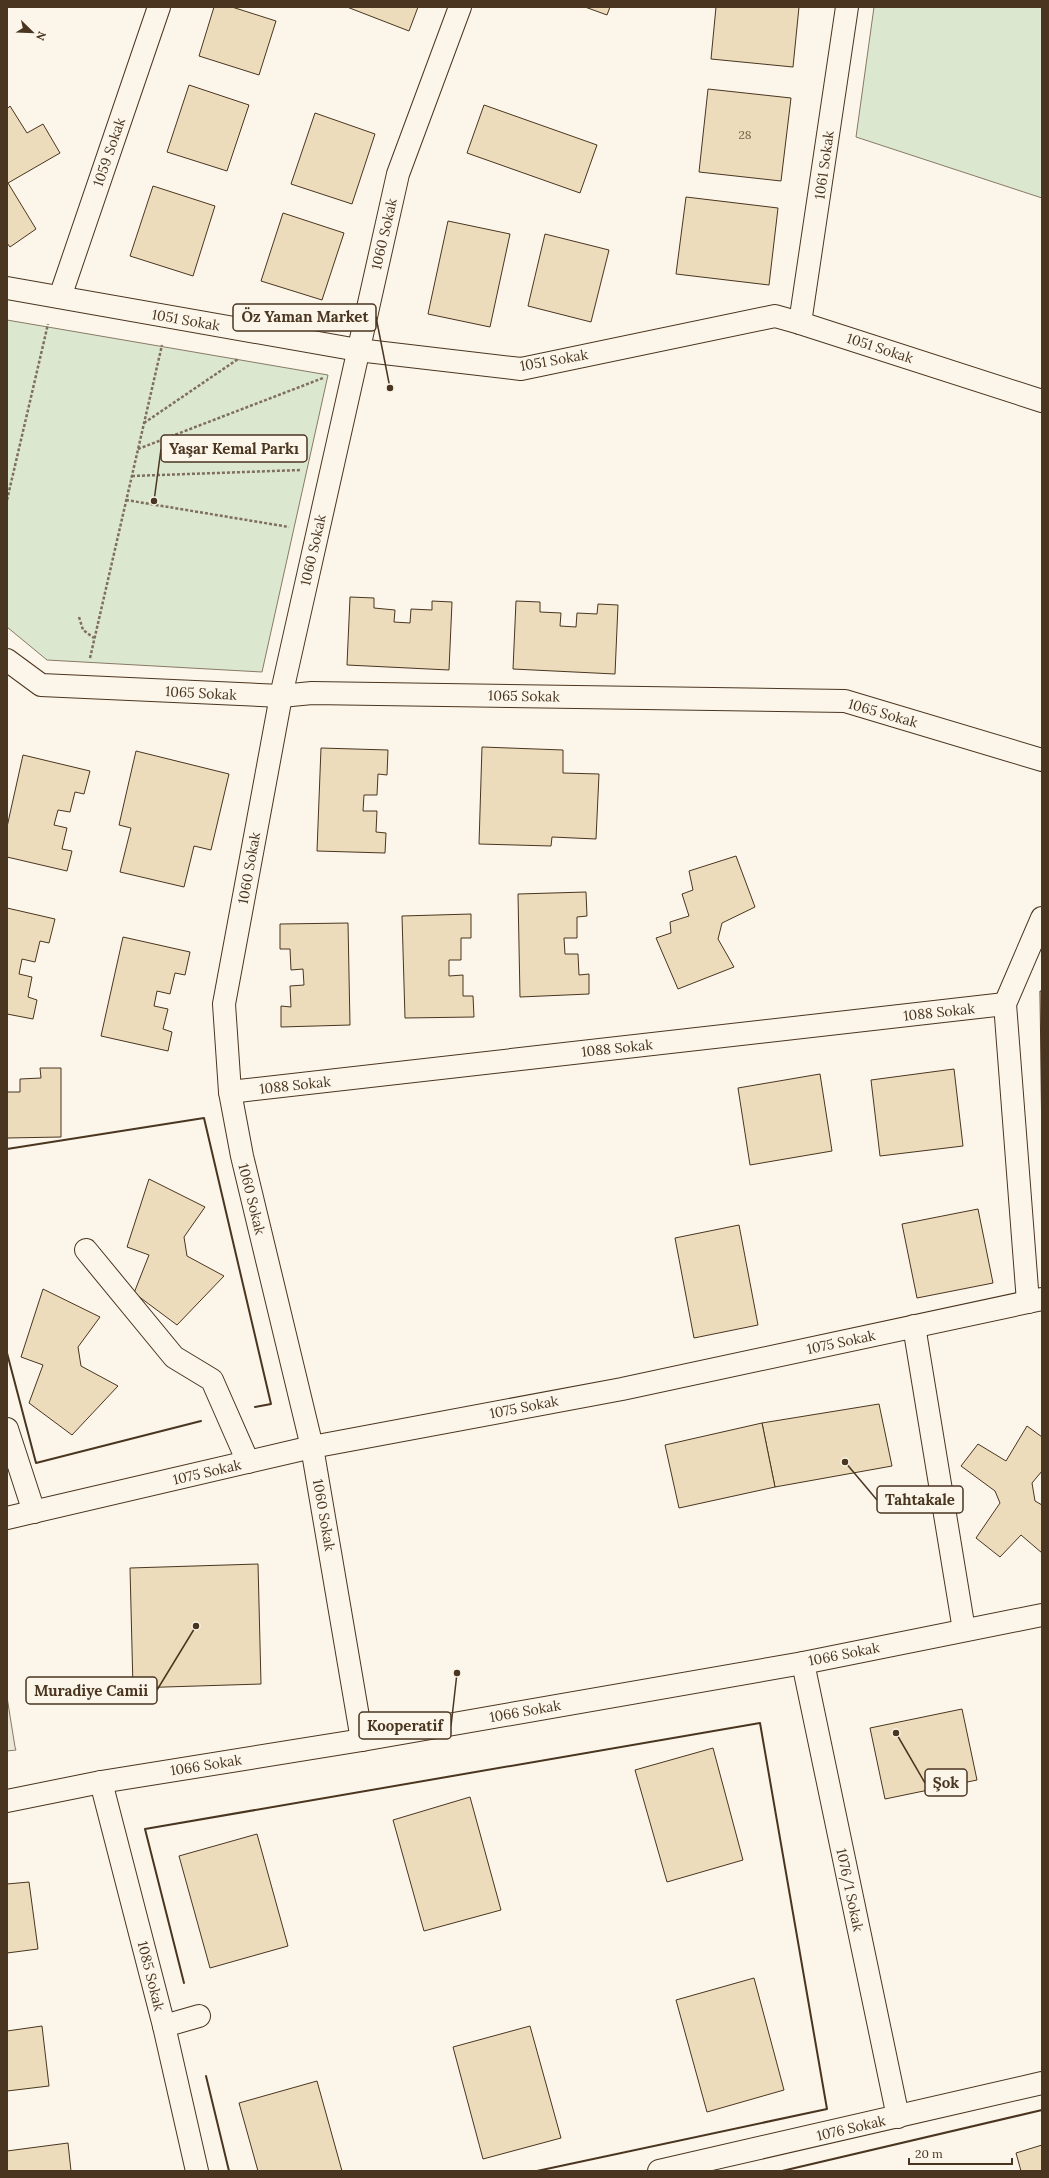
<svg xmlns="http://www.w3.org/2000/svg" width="1049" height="2178" font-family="Lora,serif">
  <rect width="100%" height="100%" fill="#fbf6e9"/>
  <g fill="#dce7d0" stroke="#887966">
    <path d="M874,7H1042V198L856,137Z"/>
    <path d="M7,320L328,375L262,672L47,660L7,627Z"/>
  </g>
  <path fill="#ede7d9" stroke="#887966" d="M7,1697L15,1747L16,1750L7,1751Z"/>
  <g fill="#ecdcbc" stroke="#4a3520">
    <path d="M214,7H232L276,21L259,75L199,56Z"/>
    <path d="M347,7H418L409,31Z"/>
    <path d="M585,7H610L607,15Z"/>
    <path d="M716,7H799L793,67L711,59Z"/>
    <path d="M189,85L249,105L227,171L167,152Z"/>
    <path d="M708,89L791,98L781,181L699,172Z"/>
    <path d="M484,105L597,145L580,193L467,153Z"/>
    <path d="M10,106L27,133L43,124L60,153L8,183L36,229L10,247L7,243V109Z"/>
    <path d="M315,113L375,134L352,204L291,184Z"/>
    <path d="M153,186L215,206L193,276L130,256Z"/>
    <path d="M686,197L778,208L769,285L676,274Z"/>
    <path d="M283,213L344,233L322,300L261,281Z"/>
    <path d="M448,221L510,234L490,327L428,314Z"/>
    <path d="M545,234L609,250L591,322L528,306Z"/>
    <path d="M350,597L374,598V608L395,610L394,622L410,623L411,609L432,610V601L452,602L449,670L347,665Z"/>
    <path d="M516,601L540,602V612L561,613L560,626L576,627L577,613L597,614L598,604L618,605L615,674L513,669Z"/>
    <path d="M482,747L563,750V773L599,774L596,839L552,837L551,846L479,844Z"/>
    <path d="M321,748L388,750L387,775L378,774L377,795H364L363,811H377L376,832L386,833L385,853L317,851Z"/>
    <path d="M136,751L229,774L211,850L194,846L184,887L120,872L131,828L119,825Z"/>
    <path d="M23,755L90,771L84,794L75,792L70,812L58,810L54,825L67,828L62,849L72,851L67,871L7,857V827Z"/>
    <path d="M736,856L755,907L722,923L718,939L734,967L678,989L656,938L671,933L670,922L689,916L682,894L693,890L689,871Z"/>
    <path d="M586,892L587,916L577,917V938H564L565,954H578L579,975L589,974V994L520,997L518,894Z"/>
    <path d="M7,908L55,919L49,943L40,941L35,962L22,959L19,974L32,977L28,997L37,1000L33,1019L7,1014Z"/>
    <path d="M471,914V938H461V960H449V976L463,975V996H473L474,1017L405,1018L402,916Z"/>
    <path d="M348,923L350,1025L281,1027V1006L291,1007L290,986L304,985L303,969L291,970L290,949H280V924Z"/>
    <path d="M123,937L190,952L185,975L175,973L170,994L157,991L154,1006L168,1009L163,1029L172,1032L168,1051L101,1036Z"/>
    <path d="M1040,991H1042V1150Z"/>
    <path d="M40,1068H61V1137L7,1138V1092H20V1079L41,1078Z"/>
    <path d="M954,1069L963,1146L880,1156L871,1080Z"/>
    <path d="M820,1074L832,1151L750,1165L738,1088Z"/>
    <path d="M149,1179L205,1207L184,1237L187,1256L224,1276L177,1325L134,1293L149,1255L127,1247Z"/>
    <path d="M978,1209L993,1283L917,1298L902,1224Z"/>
    <path d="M739,1225L758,1325L694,1338L675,1238Z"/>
    <path d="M43,1289L100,1317L78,1347L81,1366L118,1386L72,1435L29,1403L43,1365L21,1357Z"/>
    <path d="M879,1404L892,1466L775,1487L762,1423Z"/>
    <path d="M762,1423L775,1487L679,1508L665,1445Z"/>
    <path d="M1027,1426L1042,1437V1471L1032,1483L1035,1501L1042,1505V1553L1021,1535L1000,1557L976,1538L1000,1503L995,1491L961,1466L978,1444L1006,1461Z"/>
    <path d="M258,1564L261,1684L133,1688L130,1568Z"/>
    <path d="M962,1709L977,1780L885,1799L870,1728Z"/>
    <path d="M713,1748L743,1860L667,1882L635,1770Z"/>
    <path d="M470,1797L501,1910L424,1931L393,1820Z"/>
    <path d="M257,1834L288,1946L210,1968L179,1856Z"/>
    <path d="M29,1882L38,1949L7,1953V1884Z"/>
    <path d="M754,1978L784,2090L707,2112L676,2000Z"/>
    <path d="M42,2026L49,2086L7,2091V2031Z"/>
    <path d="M530,2026L561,2138L483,2159L453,2047Z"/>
    <path d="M317,2081L342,2171H258L239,2103Z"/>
    <path d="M68,2143L71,2171H7V2151Z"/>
    <path d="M1042,2145V2171H1021L1016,2153Z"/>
  </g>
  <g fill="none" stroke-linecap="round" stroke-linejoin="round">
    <defs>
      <g id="minor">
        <path d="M7,288L358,350L521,369L775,316L800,323L1042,401"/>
        <path d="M60,297L159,7"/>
        <path d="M800,323L847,7"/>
        <path d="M7,660L41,685L281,696L312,693L845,701L1042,760"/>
        <path d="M230,1092L1005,1004"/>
        <path d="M86,1250L174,1357L212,1380L248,1462"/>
        <path d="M1028,1302L1005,1004L1042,918"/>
        <path d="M914,1326L964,1630"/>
        <path d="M7,1429L34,1512"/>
        <path d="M7,1518L312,1447L622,1389L1042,1299"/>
        <path d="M803,1663L898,2117"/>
        <path d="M362,1740L312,1447L242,1156L230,1092L224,1004L281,696L398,174L460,7"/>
        <path d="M101,1782L164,2026L197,2171"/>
        <path d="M7,1801L101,1782L362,1740L803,1663L1042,1615"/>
        <path d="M164,2026L199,2016"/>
        <path d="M659,2171L1042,2083"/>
      </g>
    </defs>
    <use href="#minor" stroke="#4a3520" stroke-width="24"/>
    <g stroke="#7f6f5c" stroke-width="2.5" stroke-dasharray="3 2" stroke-linecap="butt">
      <path d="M144,423L238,359"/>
      <path d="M138,449L323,378"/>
      <path d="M132,476L301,470"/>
      <path d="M7,500L48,324"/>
      <path d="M126,500L289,527"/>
      <path d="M79,617L83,630L94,638"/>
      <path d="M90,658L162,345"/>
    </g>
    <use href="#minor" stroke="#fbf6e9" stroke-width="22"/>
    <g stroke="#4a3520" stroke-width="2">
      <path d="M7,1149L204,1118L271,1404L255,1407"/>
      <path d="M7,1353L36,1463L201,1421"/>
      <path d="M184,1983L145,1829L760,1723L827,2109L537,2171"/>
      <path d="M206,2076L229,2171"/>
      <path d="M782,2171L1042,2110"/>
    </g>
  </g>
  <g text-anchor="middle" stroke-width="3" stroke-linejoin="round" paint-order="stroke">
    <g font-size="12" fill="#725f47">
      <text x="745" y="139">28</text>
    </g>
    <g font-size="14" fill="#4a3520" stroke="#fbf6e9">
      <text transform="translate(109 152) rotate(-71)" y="5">1059 Sokak</text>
      <text transform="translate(824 165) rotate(-82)" y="5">1061 Sokak</text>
      <text transform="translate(384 234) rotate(-77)" y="5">1060 Sokak</text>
      <text transform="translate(186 320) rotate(10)" y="5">1051 Sokak</text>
      <text transform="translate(880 348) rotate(18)" y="5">1051 Sokak</text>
      <text transform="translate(554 360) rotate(-10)" y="5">1051 Sokak</text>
      <text transform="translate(313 550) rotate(-77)" y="5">1060 Sokak</text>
      <text transform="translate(201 693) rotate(3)" y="5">1065 Sokak</text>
      <text transform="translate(524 696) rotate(1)" y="5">1065 Sokak</text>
      <text transform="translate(883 713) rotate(16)" y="5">1065 Sokak</text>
      <text transform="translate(249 868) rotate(-80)" y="5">1060 Sokak</text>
      <text transform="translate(939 1012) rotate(-6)" y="5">1088 Sokak</text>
      <text transform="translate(617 1048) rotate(-6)" y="5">1088 Sokak</text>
      <text transform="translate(295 1085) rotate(-6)" y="5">1088 Sokak</text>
      <text transform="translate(252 1199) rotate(76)" y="5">1060 Sokak</text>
      <text transform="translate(841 1342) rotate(-12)" y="5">1075 Sokak</text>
      <text transform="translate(524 1407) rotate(-11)" y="5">1075 Sokak</text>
      <text transform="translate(207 1472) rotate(-13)" y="5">1075 Sokak</text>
      <text transform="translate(324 1515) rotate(80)" y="5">1060 Sokak</text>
      <text transform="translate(844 1654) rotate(-11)" y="5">1066 Sokak</text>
      <text transform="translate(525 1711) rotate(-10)" y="5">1066 Sokak</text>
      <text transform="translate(206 1765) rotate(-9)" y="5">1066 Sokak</text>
      <text transform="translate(850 1890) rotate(78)" y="5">1076/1 Sokak</text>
      <text transform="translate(151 1976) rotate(76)" y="5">1085 Sokak</text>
      <text transform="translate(851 2128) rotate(-13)" y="5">1076 Sokak</text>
    </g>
  </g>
  <path fill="none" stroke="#4a3520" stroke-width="1.5" d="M390 388L376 317M154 501L161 449M845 1462L877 1500M196 1626L157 1690M457 1673L451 1726M896 1733L925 1783"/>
  <g fill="#4a3520" stroke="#fbf6e9" stroke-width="1.5">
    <circle cx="390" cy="388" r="4"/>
    <circle cx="154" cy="501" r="4"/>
    <circle cx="845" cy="1462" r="4"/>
    <circle cx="196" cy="1626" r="4"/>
    <circle cx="457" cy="1673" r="4"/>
    <circle cx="896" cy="1733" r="4"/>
  </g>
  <g fill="#fbf6e9" stroke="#4a3520" stroke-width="1.5">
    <rect x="233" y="304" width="143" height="27" rx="4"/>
    <rect x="161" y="435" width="146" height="27" rx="4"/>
    <rect x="877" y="1486" width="86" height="27" rx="4"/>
    <rect x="26" y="1677" width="131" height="27" rx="4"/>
    <rect x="359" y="1712" width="92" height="27" rx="4"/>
    <rect x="925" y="1769" width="42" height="27" rx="4"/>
  </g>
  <g font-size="15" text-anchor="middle" font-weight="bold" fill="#4a3520">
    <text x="305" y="322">Öz Yaman Market</text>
    <text x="234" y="454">Yaşar Kemal Parkı</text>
    <text x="920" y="1505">Tahtakale</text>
    <text x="91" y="1696">Muradiye Camii</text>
    <text x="405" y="1731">Kooperatif</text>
    <text x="946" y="1788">Şok</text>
  </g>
  <rect width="1049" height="2178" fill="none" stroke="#4a3520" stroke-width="16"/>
  <g transform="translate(32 32) rotate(113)" stroke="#fbf6e9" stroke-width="3" paint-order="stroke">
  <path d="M0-3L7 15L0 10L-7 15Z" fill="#4a3520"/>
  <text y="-6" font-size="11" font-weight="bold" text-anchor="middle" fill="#4a3520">N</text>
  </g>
  <path d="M909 2158v6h103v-6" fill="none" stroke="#4a3520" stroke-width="2"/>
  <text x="915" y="2158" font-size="12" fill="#4a3520" stroke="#fbf6e9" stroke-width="3" paint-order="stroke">20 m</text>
</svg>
